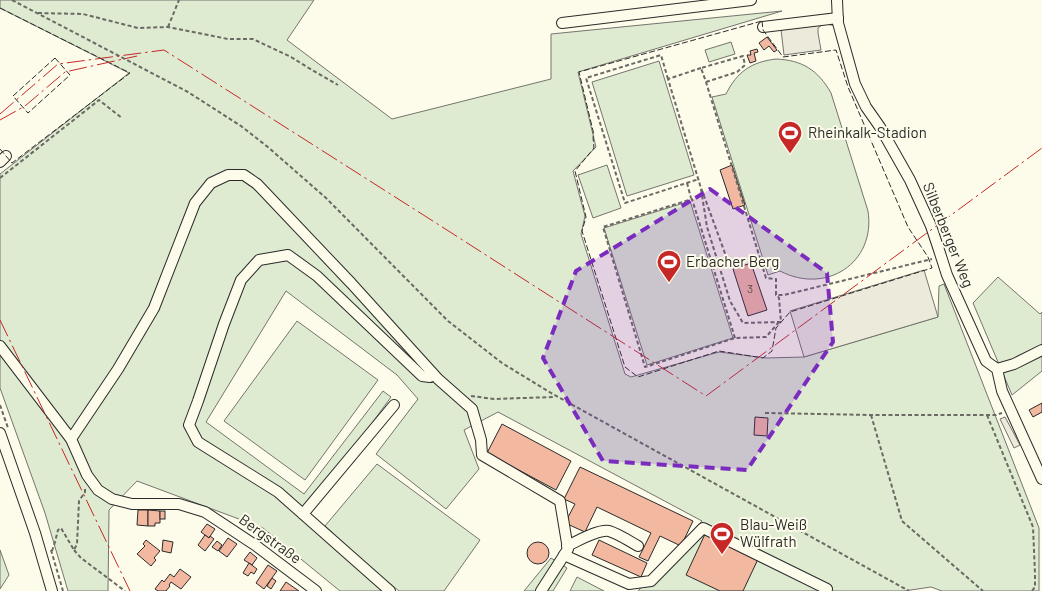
<svg xmlns="http://www.w3.org/2000/svg" width="1042" height="591" font-family="Barlow,sans-serif">
  <rect width="100%" height="100%" fill="#fdfbea"/>
  <g fill="#deebd1" stroke="#74746e">
    <path d="M0,0H314L287,40L392,119L551,79V34L782,11L578,72L596,147L573,171L585,216L581,234L625,374L631,377L719,352L766,358L804,357L938,317L939,286L944,284L1039,528V591H942L931,587L904,591H638L702,521L498,412L464,430L479,469L446,509L376,454L418,399L397,375L286,291L206,422L304,494L383,391L391,397L302,519L386,591H340L263,528L137,481L109,510L108,591H68L45,513L0,388V174L129,73L0,8Z"/>
    <path d="M731,42L735,54L709,62L705,50Z"/>
    <path d="M776,59C802,60 818,70 831,93L868,211C876,263 826,295 780,271L768,275L712,97L726,94C737,72 751,62 776,59Z"/>
    <path d="M659,61L694,175L627,196L592,82Z"/>
    <path d="M607,165L621,208L593,218L578,175Z"/>
    <path d="M690,201L733,338L647,365L604,228Z"/>
    <path d="M998,277L1040,314L1042,312V371L1012,395L973,303Z"/>
    <path d="M297,321L378,380L305,480L224,421Z"/>
    <path d="M377,464L480,540L444,591H399L375,572L325,526Z"/>
    <path d="M0,550L9,575L0,589Z"/>
    <path d="M551,558L567,568L553,591H524Z"/>
    <path d="M577,577L604,591H570Z"/>
  </g>
  <g fill="#eceadb" stroke="#74746e">
    <path d="M834,13L836,26L826,24L822,25L818,28V33L821,50L784,55L780,21Z"/>
    <path d="M924,270L938,317L804,357L790,311Z"/>
    <path d="M1005,417L1020,445L1014,448L1000,419Z"/>
  </g>
  <g fill="#f2b8a0" stroke="#2b2b2b">
    <path d="M767,37L777,50L774,52L769,46L764,50L759,43Z"/>
    <path d="M757,49L758,52L754,53L756,61L750,63L747,55H751L750,51Z"/>
    <path d="M732,165L745,205L733,209L720,170Z"/>
    <path d="M751,263L767,310L748,316L733,269Z"/>
    <path d="M1042,403V412L1033,417L1029,410Z"/>
    <path d="M755,417L768,418L767,436L754,435Z"/>
    <path d="M502,424L571,461L556,490L487,453Z"/>
    <path d="M580,467L693,521L681,546L660,536L648,561L639,557L651,533L597,507L585,532L565,523L575,504L564,499Z"/>
    <path d="M138,510H148V526L137,525Z"/>
    <path d="M148,510L160,511V523H155V526H148Z"/>
    <rect x="160" y="511" width="5" height="8"/>
    <path d="M207,524L215,529L209,538L201,532Z"/>
    <path d="M706,532L759,557L743,591H720L686,575Z"/>
    <path d="M205,535L209,538L210,536L214,539L205,551L198,545Z"/>
    <path d="M228,538L237,544L227,557L219,551Z"/>
    <path d="M146,540L160,551L154,558L156,560L151,566L137,554L145,546L143,544Z"/>
    <path d="M163,540L173,542L171,553L162,551Z"/>
    <path d="M599,540L647,563L641,577L592,555Z"/>
    <path d="M217,541L222,545L218,551L212,547Z"/>
    <circle cx="538" cy="553" r="11"/>
    <path d="M250,552L257,558L252,565L244,560Z"/>
    <path d="M249,563L257,569L254,574L251,572L248,576L243,573Z"/>
    <path d="M268,565L277,571L264,589L256,583Z"/>
    <path d="M180,569L191,577L181,589L171,582L169,585L170,586L166,591H158L155,589L162,580L164,582L170,574L174,577Z"/>
    <path d="M272,578L276,581L271,589L267,586Z"/>
    <path d="M286,582L299,591H280Z"/>
  </g>
  <g fill="none" stroke-linecap="round" stroke-linejoin="round">
    <defs>
      <g id="minor">
        <path d="M837,0L838,23L855,84L866,107L880,127L910,180L931,226L939,250L947,275L986,361L997,369L1002,391L1042,479"/>
        <path d="M562,23L751,0"/>
        <path d="M763,27L838,18"/>
        <path d="M0,162L6,156"/>
        <path d="M0,346L71,439L87,475L98,490L112,499L132,504H179L205,512L255,545L316,591"/>
        <path d="M997,369L1014,364L1042,350"/>
        <path d="M0,433L35,533L52,591"/>
        <path d="M71,439L118,369L154,308L195,203L211,183L228,175H244L257,184L351,283L438,379L472,409L481,440L482,455L560,501L568,549L541,591"/>
        <path d="M303,514L394,405"/>
        <path d="M567,546C578,541 598,529 609,531C619,534 629,541 638,546"/>
        <path d="M564,555L629,584L651,581L703,528L827,589"/>
        <path d="M390,591L278,492L198,442L189,425L198,401L224,324L241,280L259,260L288,255L317,276L422,376L430,377L432,373"/>
      </g>
    </defs>
    <use href="#minor" stroke="#2b2b2b" stroke-width="12"/>
    <g stroke="#6a6964" stroke-width="2" stroke-dasharray="4 2.5" stroke-linecap="butt">
      <path d="M12,0L188,92L241,126L269,148L326,198L448,321L502,363L551,393L909,591"/>
      <path d="M38,13L83,14L138,28L168,27L228,39H253L291,57L312,70L338,85"/>
      <path d="M168,27L179,0"/>
      <path d="M701,68L668,79L700,185L730,267"/>
      <path d="M668,79L661,55L586,78L625,203L699,179"/>
      <path d="M706,82L737,72L745,65L743,56L701,68L706,82L766,278L776,279V295H784L932,259"/>
      <path d="M0,178L99,100L122,118"/>
      <path d="M687,183L691,198"/>
      <path d="M701,189L707,227L730,301L743,323L781,322L779,298L777,295"/>
      <path d="M735,338L692,199L603,227L645,367L735,338L766,337L779,322"/>
      <path d="M471,396L494,399L554,397"/>
      <path d="M0,405L8,428"/>
      <path d="M765,413L871,415H996L1002,413"/>
      <path d="M871,415L902,521L983,591"/>
      <path d="M987,415L1033,527L1035,574V587L1032,591"/>
      <path d="M51,550L63,591"/>
      <path d="M74,550L81,558L125,591"/>
      <path d="M52,551L55,542L58,530L61,528L74,550L77,544L79,501L85,492V488"/>
    </g>
    <use href="#minor" stroke="#fdfbea" stroke-width="10"/>
    <g stroke="#2b2b2b" stroke-width="1" stroke-dasharray="6 2.5" stroke-linecap="butt">
      <path d="M0,8L130,73L12,163L0,149"/>
      <path d="M762,21L763,30L783,57L836,50L848,87L908,227L928,257L932,268L790,312L776,328L772,351L763,358L719,351L638,377L625,367L582,231L586,217L575,171L594,148L593,137L594,135L579,72Z"/>
      <path d="M55,58L70,75L28,113L13,96Z"/>
    </g>
    <g stroke="#c62828" stroke-width="1" stroke-dasharray="18 4 2.5 4" stroke-linecap="butt">
      <path d="M0,114L58,64L164,50L436,223L706,396L1042,148"/>
      <path d="M0,120L25,106L65,72L137,56"/>
      <path d="M0,320L130,591"/>
    </g>
  </g>
  <path fill="#7b2cbf" fill-opacity="0.2" stroke="#7b2cbf" stroke-width="4" stroke-dasharray="10 6" stroke-linejoin="round" d="M710,189L827,273L833,342L747,470L603,461L543,358L576,271Z"/>
  <defs>
    <symbol id="stadium-pin" viewBox="-11 -11 22 30"><path d="M0 17L-7.5 6A9.5 9.5 0 1 1 7.5 6Z" fill="#c62828" stroke="#fdfbea"/><path d="M0-5a6.5 5 0 1 0 0 10a6.5 5 0 1 0 0-10ZM-3.5-1.8h7v3.6h-7Z" fill="#fff"/></symbol>
  </defs>
  <g fill-rule="evenodd">
    <use href="#stadium-pin" x="776" y="119" width="28" height="38"/>
    <use href="#stadium-pin" x="655" y="248" width="28" height="38"/>
    <use href="#stadium-pin" x="708" y="520" width="28" height="38"/>
  </g>
  <g text-anchor="middle" stroke-width="4" stroke-linejoin="round" paint-order="stroke">
    <g font-size="12" fill="#5d4e48">
      <text x="750" y="293">3</text>
    </g>
    <g font-size="15" fill="#2b2b2b" stroke="#fdfbea" text-anchor="start">
      <text x="808" y="138">Rheinkalk-Stadion</text>
      <text x="686" y="267">Erbacher Berg</text>
      <text x="740" y="530">Blau-Weiß<tspan x="740" dy="17">Wülfrath</tspan></text>
    </g>
    <g font-size="15" fill="#2b2b2b" stroke="#fdfbea">
      <text transform="translate(948 235) rotate(68)" y="5">Silberberger Weg</text>
      <text transform="translate(270 539) rotate(36)" y="5">Bergstraße</text>
    </g>
  </g>
</svg>
